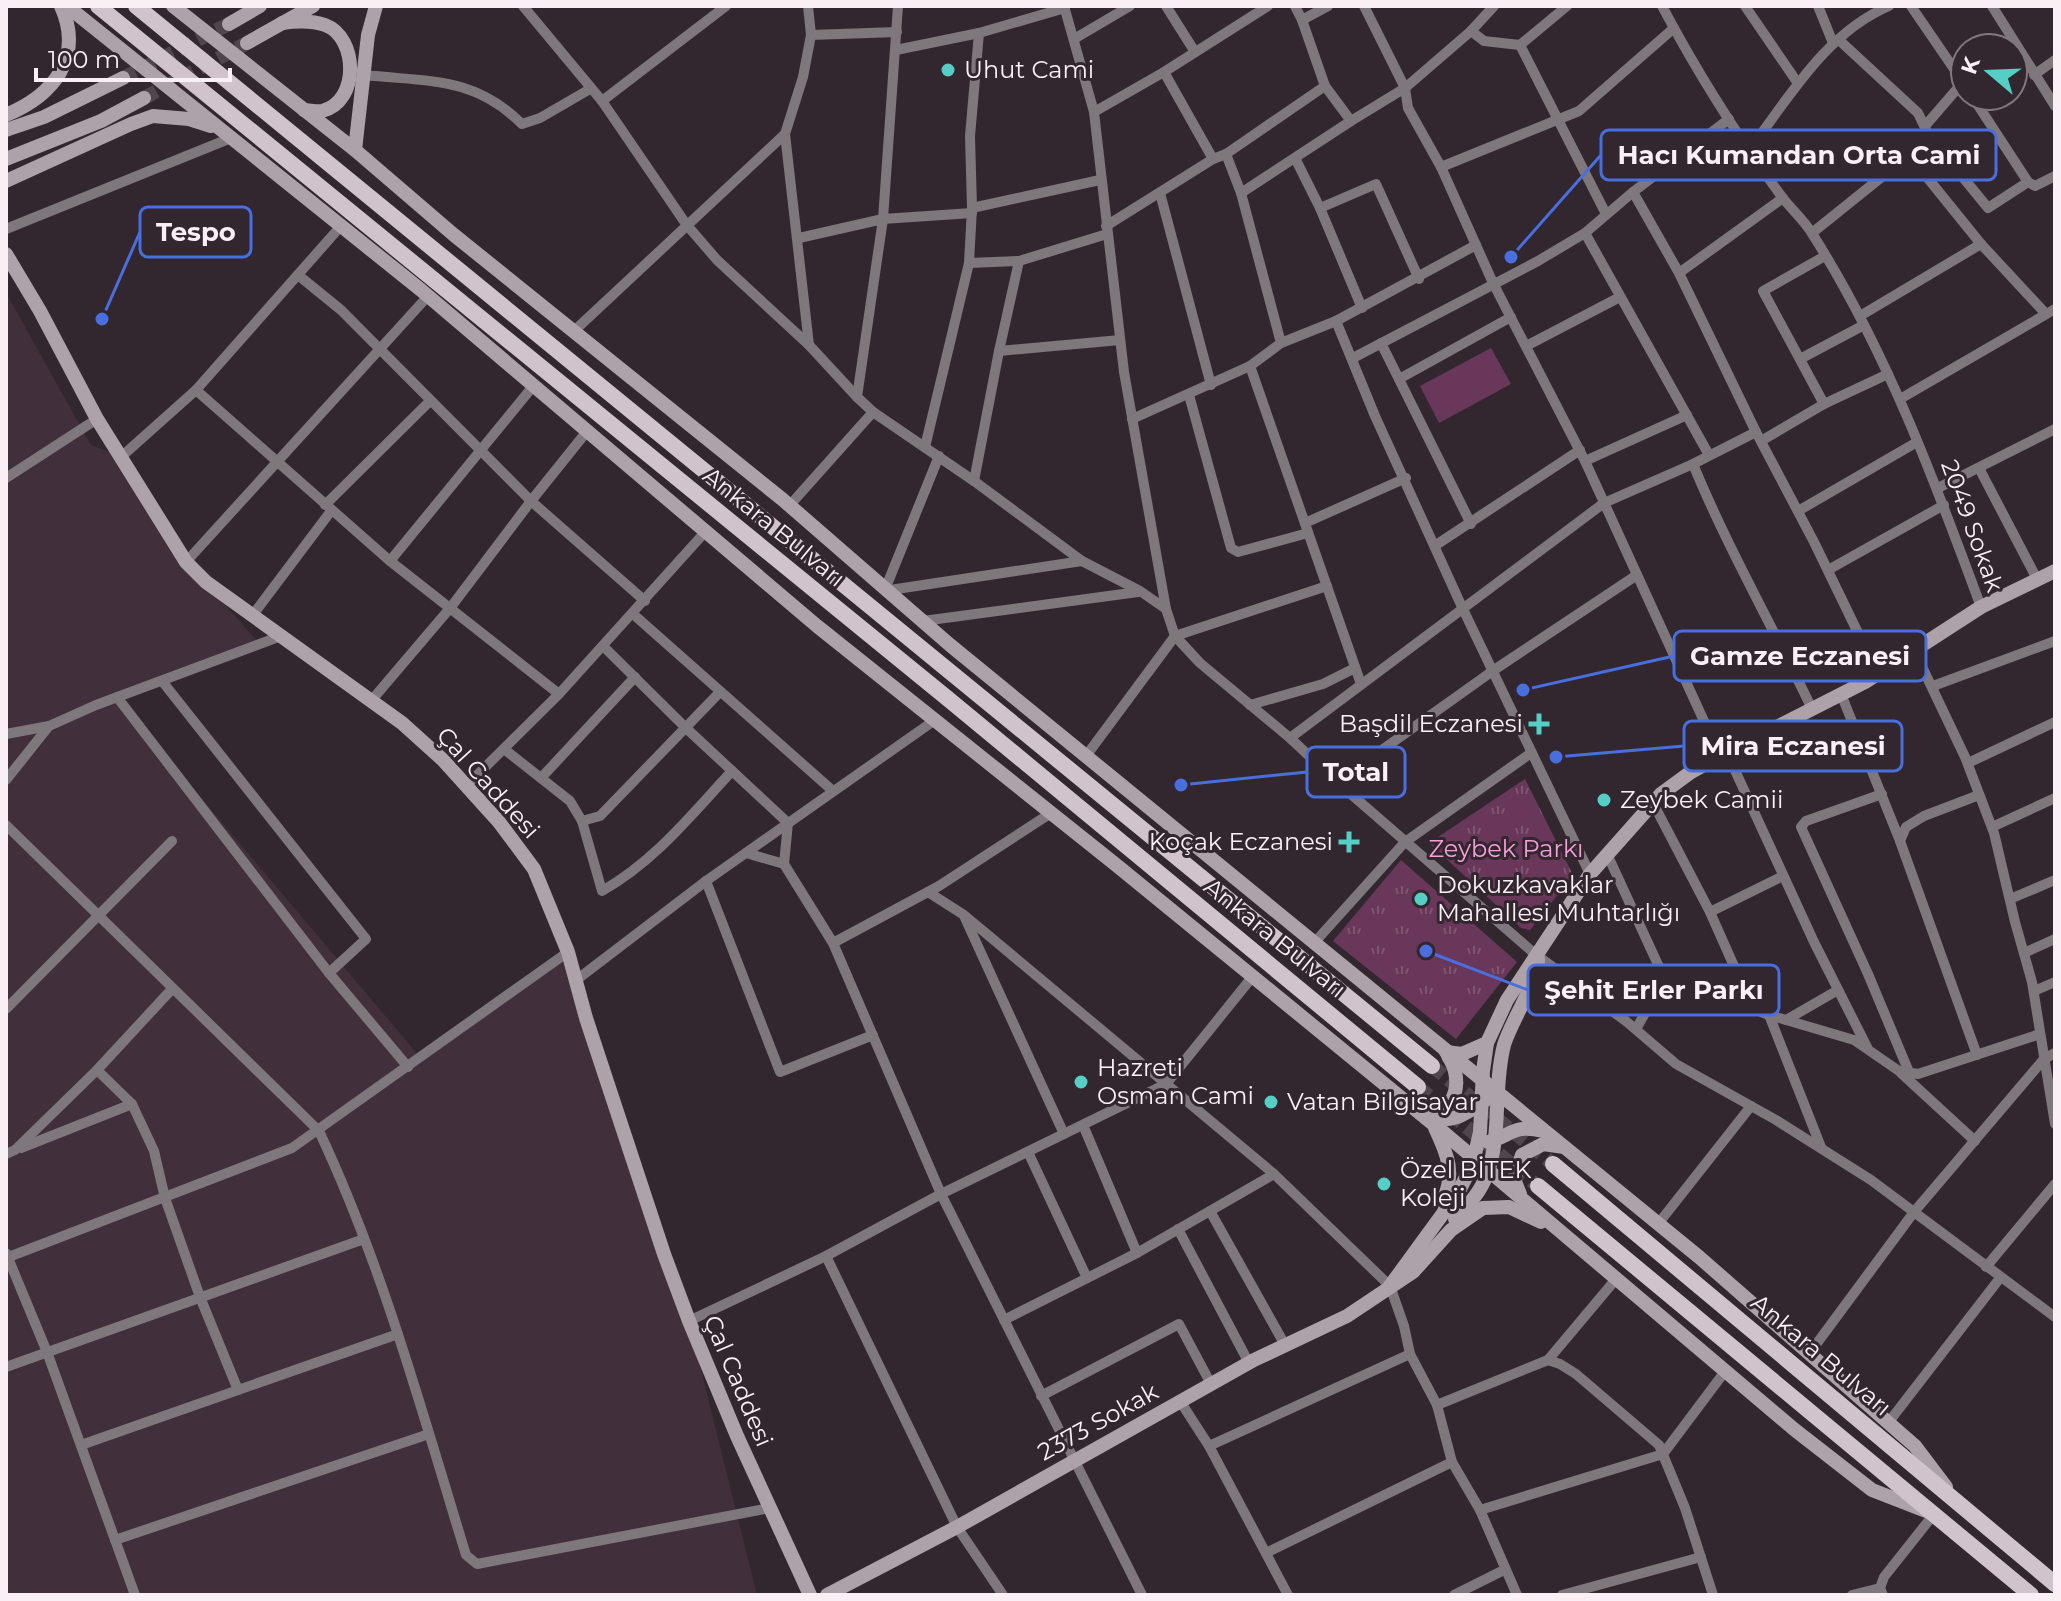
<svg xmlns="http://www.w3.org/2000/svg" width="2061" height="1601" font-family="Montserrat,sans-serif">
  <defs>
    <pattern id="park-tufts" width="24" height="20" patternUnits="userSpaceOnUse" patternTransform="scale(2)"><rect width="24" height="20" fill="#683759"/><path d="M3 7l-1-3M5 7V3M7 7l1-3M15 17l-1-3M17 17v-4M19 17l1-3" fill="none" stroke="#7e5471"/></pattern>
  </defs>
  <rect width="100%" height="100%" fill="#33272f"/>
  <path fill="#412f3b" d="M6,293L91,445L121,457L186,561L260,644L117,698L420,1057L568,952L689,1321L757,1595H6Z"/>
  <g fill="url(#park-tufts)">
    <path d="M1525,779L1573,875L1530,930L1521,928L1429,843Z"/>
    <path d="M1401,860L1517,962L1456,1039L1333,941Z"/>
  </g>
  <path fill="#683759" d="M1491,348L1511,384L1439,423L1420,386Z"/>
  <g fill="none" stroke-linecap="round" stroke-linejoin="round">
    <g stroke="#51454d" stroke-width="14" stroke-dasharray="14 7" stroke-linecap="butt">
      <path d="M123,78L229,24"/>
      <path d="M144,98L247,43"/>
      <path d="M1432,1066L1553,1164"/>
      <path d="M1418,1087L1538,1186"/>
    </g>
    <g stroke="#7e777b" stroke-width="10">
      <path d="M523,6L602,101L686,224L717,260L809,345L857,397L873,412L974,481L1082,561L1140,591L1166,609L1175,636L1200,663L1290,738L1337,782L1535,954"/>
      <path d="M808,6L811,35L803,77L785,134L809,345"/>
      <path d="M1064,6L1094,112L1124,372L1166,609"/>
      <path d="M1166,6L1195,52"/>
      <path d="M1295,6L1302,20L1325,86L1351,121"/>
      <path d="M1364,6L1405,88L1408,108L1441,167L1493,283L1585,461L1720,756"/>
      <path d="M1662,6C1697,72 1738,137 1782,197C1792,210 1805,221 1813,235C1886,350 1934,479 1981,607"/>
      <path d="M1745,6L1797,82"/>
      <path d="M1818,6L1833,43"/>
      <path d="M1911,6L1965,85"/>
      <path d="M1992,6L2055,106"/>
      <path d="M1302,20L1328,6"/>
      <path d="M1471,31L1484,41L1520,45L1567,6"/>
      <path d="M811,35L897,32"/>
      <path d="M1074,39L1130,6"/>
      <path d="M1839,40L1918,113L1929,136L1988,208L2028,182"/>
      <path d="M1520,45L1606,214"/>
      <path d="M896,50L979,33L1065,8"/>
      <path d="M1164,72L1213,159"/>
      <path d="M365,75C428,82 474,76 522,124L540,118L590,89"/>
      <path d="M2034,75L2055,60"/>
      <path d="M1972,96L2028,182L2035,186L2055,176"/>
      <path d="M602,101L726,6"/>
      <path d="M1094,112L1164,72L1268,6"/>
      <path d="M1925,126L1963,82"/>
      <path d="M1750,149C1790,96 1826,33 1889,6"/>
      <path d="M1226,154L1241,193L1281,343"/>
      <path d="M1909,155L1981,244L2046,314"/>
      <path d="M1295,158L1320,208L1362,308"/>
      <path d="M1441,167L1579,111L1674,28"/>
      <path d="M1633,192L1679,273L1756,432"/>
      <path d="M1160,193L1211,385"/>
      <path d="M1241,193L1351,121L1405,88L1471,31L1494,6"/>
      <path d="M972,208L1100,180"/>
      <path d="M1320,208L1376,184L1419,279"/>
      <path d="M1106,226L1213,159L1226,154L1325,86"/>
      <path d="M6,229L231,138"/>
      <path d="M1585,233L1709,455"/>
      <path d="M1812,233L1909,155L1929,136"/>
      <path d="M799,238L883,219L972,213"/>
      <path d="M969,263L1019,261L1107,234"/>
      <path d="M1679,273L1783,198"/>
      <path d="M298,275L341,310L531,501L645,601"/>
      <path d="M1860,316L1981,244"/>
      <path d="M1336,321L1375,416L1462,607L1590,874"/>
      <path d="M574,331L785,134"/>
      <path d="M1381,343L1471,524"/>
      <path d="M1526,346L1620,297"/>
      <path d="M999,351L1120,340"/>
      <path d="M1353,358L1538,261L1585,233L1633,192L1729,119"/>
      <path d="M1800,359L1864,325"/>
      <path d="M1250,366L1361,684"/>
      <path d="M1399,379L1511,317"/>
      <path d="M196,390L390,561L559,694"/>
      <path d="M1189,395L1231,548L1238,552L1308,533"/>
      <path d="M857,397L883,219L898,6"/>
      <path d="M1900,399L2055,309"/>
      <path d="M1824,404L1763,291L1825,256"/>
      <path d="M1132,419L1250,366L1281,343L1336,321L1476,245"/>
      <path d="M1761,441L1824,404L1888,374"/>
      <path d="M925,447L969,263L972,208L970,136L979,33"/>
      <path d="M121,457L196,390L340,227"/>
      <path d="M1585,461L1687,415"/>
      <path d="M1693,464C1727,547 1773,627 1812,709"/>
      <path d="M1979,468L2037,579"/>
      <path d="M6,478L97,419"/>
      <path d="M974,481L999,351L1019,261"/>
      <path d="M1938,488L2055,429"/>
      <path d="M325,505L430,401"/>
      <path d="M790,505L873,412"/>
      <path d="M1798,511L1917,442"/>
      <path d="M1305,523L1406,478"/>
      <path d="M1436,545L1580,450"/>
      <path d="M390,561L534,385"/>
      <path d="M186,562L428,296"/>
      <path d="M1828,570L1944,505"/>
      <path d="M886,587L939,456"/>
      <path d="M890,590L1082,561"/>
      <path d="M633,614L833,791"/>
      <path d="M252,616L331,511"/>
      <path d="M923,621L1138,592"/>
      <path d="M603,646L686,728L788,823L784,864"/>
      <path d="M1914,650L1965,757L1994,833L2015,922L2032,982L2055,1124"/>
      <path d="M162,681L366,939L329,973L408,1067"/>
      <path d="M1933,686L2055,641"/>
      <path d="M1841,694L1900,841"/>
      <path d="M117,697L329,973"/>
      <path d="M371,701L451,607L531,501L588,430"/>
      <path d="M1250,705L1323,684L1355,668"/>
      <path d="M6,734L49,726"/>
      <path d="M1290,738L1604,503L1693,464L1756,432L1814,542L1878,674"/>
      <path d="M504,749L570,801L582,821L602,891C655,861 691,815 732,771"/>
      <path d="M1727,753L1814,942L1867,1047"/>
      <path d="M1086,756L1175,636L1327,586"/>
      <path d="M1968,763L2055,722"/>
      <path d="M541,778L635,677"/>
      <path d="M6,780L49,726L96,705L281,636"/>
      <path d="M1337,782L1494,670L1637,575"/>
      <path d="M466,786L559,694L706,531"/>
      <path d="M1882,794L1806,821L1801,827L1868,974L1909,1072"/>
      <path d="M1653,803L1710,912L1753,1009"/>
      <path d="M582,821L600,816L720,692"/>
      <path d="M6,825L319,1131C383,1267 422,1412 466,1555L477,1564L770,1508"/>
      <path d="M1992,827L2055,798"/>
      <path d="M746,853L784,864L833,943L941,1194L1142,1595"/>
      <path d="M1608,856L1666,982"/>
      <path d="M706,881L780,1072L873,1035"/>
      <path d="M928,892L964,915L1274,1174L1390,1286L1404,1326L1410,1354L1437,1405L1452,1462L1480,1510L1517,1595"/>
      <path d="M2010,899L2055,880"/>
      <path d="M1710,912L1783,876"/>
      <path d="M965,918L1064,1134"/>
      <path d="M833,943L939,886L1051,813"/>
      <path d="M1314,943L1405,842L1531,753"/>
      <path d="M2024,953L2055,939"/>
      <path d="M1538,956L1627,1022L1676,1064L1776,1120L1871,1180L2055,1317"/>
      <path d="M575,981L706,881L935,720"/>
      <path d="M2034,991L2055,982"/>
      <path d="M6,1009L172,841"/>
      <path d="M1769,1015L1821,1147"/>
      <path d="M1786,1020L1838,990"/>
      <path d="M1636,1029L1660,987L1666,982L1679,981L1769,1015L1854,1040L1899,1071L1918,1074L2040,1034"/>
      <path d="M1977,1055L1900,841L1906,827L1924,816L1979,795"/>
      <path d="M97,1070L132,1104L154,1151L165,1198L200,1297L238,1390"/>
      <path d="M1901,1073L1975,1141"/>
      <path d="M1083,1125L1137,1253"/>
      <path d="M21,1148L132,1104"/>
      <path d="M1028,1152L1087,1278"/>
      <path d="M6,1154L15,1150L97,1070L172,989"/>
      <path d="M1210,1211L1285,1345"/>
      <path d="M1658,1224L1751,1106"/>
      <path d="M1178,1229L1249,1363"/>
      <path d="M6,1253L47,1352L135,1595"/>
      <path d="M826,1256L957,1527L1003,1595"/>
      <path d="M6,1258L292,1148L568,952"/>
      <path d="M1986,1267L2055,1184"/>
      <path d="M1004,1320L1137,1253L1274,1174"/>
      <path d="M689,1321L826,1256L941,1194L1166,1084L1253,976"/>
      <path d="M1809,1354L1914,1212L2044,1059L2055,1053"/>
      <path d="M1548,1360L1616,1279"/>
      <path d="M6,1367L364,1239"/>
      <path d="M1041,1396L1179,1324L1211,1384"/>
      <path d="M1180,1401L1209,1446L1288,1595"/>
      <path d="M1437,1405L1548,1360L1560,1364L1576,1374L1659,1445L1685,1508L1713,1595"/>
      <path d="M1888,1423L2000,1278"/>
      <path d="M81,1445L398,1334"/>
      <path d="M1209,1446L1410,1354"/>
      <path d="M1480,1510L1663,1454L1726,1370"/>
      <path d="M115,1540L429,1434"/>
      <path d="M1266,1553L1452,1462"/>
      <path d="M1454,1595L1504,1570"/>
      <path d="M1562,1595L1701,1557"/>
      <path d="M1852,1595L1880,1588"/>
      <path d="M1883,1595L1880,1588L1884,1577L1934,1514"/>
    </g>
    <g stroke="#ada2a9" stroke-width="14">
      <path d="M67,6L421,290L817,626L1115,864L1443,1132L1795,1430L1872,1490L1926,1511"/>
      <path d="M173,6L355,150L454,235L782,499L950,645L1699,1257L1915,1446L1946,1487"/>
      <path d="M282,23C296,21 311,20 325,25C358,37 360,102 322,111C317,112 309,110 304,110"/>
      <path d="M229,24L260,6"/>
      <path d="M247,43L313,6"/>
      <path d="M6,115C54,95 84,57 61,6"/>
      <path d="M6,130L44,117L123,78"/>
      <path d="M355,150L368,35L376,6"/>
      <path d="M6,159L101,121L144,98"/>
      <path d="M6,181L131,124L153,116L189,119L211,126"/>
      <path d="M6,254L40,311L97,419L186,562L206,582L402,723L443,760L499,822L534,869L568,952L586,1018L664,1254L689,1321L737,1436L810,1595"/>
      <path d="M1446,1052L1462,1054L1487,1043"/>
      <path d="M1417,1108C1454,1122 1466,1082 1448,1056"/>
      <path d="M1426,1118C1456,1123 1464,1115 1487,1099"/>
      <path d="M1435,1128C1448,1155 1456,1175 1442,1203"/>
      <path d="M1488,1142C1513,1135 1513,1124 1543,1131"/>
      <path d="M1520,1194L1514,1179L1522,1155L1543,1144L1564,1147"/>
      <path d="M1455,1219C1468,1205 1481,1192 1487,1174C1502,1134 1493,1087 1504,1045C1511,1021 1539,980 1538,959"/>
      <path d="M1390,1286L1458,1193L1473,1163L1480,1132L1483,1071L1487,1043L1507,1000L1590,874L1661,794L1691,772L1720,756L1865,682L1981,607L2055,571"/>
      <path d="M827,1595L957,1527L1254,1360L1347,1316L1413,1272L1451,1230L1483,1208L1509,1207L1541,1222"/>
    </g>
    <g stroke="#d1c3cc" stroke-width="16">
      <path d="M98,6L947,698L1418,1087"/>
      <path d="M136,6L1432,1066"/>
      <path d="M1553,1164L2055,1584"/>
      <path d="M1538,1186L2031,1595"/>
    </g>
  </g>
  <g fill="#55cec6" stroke="#33272f" stroke-width="3">
    <circle cx="948" cy="70" r="8"/>
    <path d="M1535 712h8v8h8v8h-8v8h-8v-8h-8v-8h8z"/>
    <circle cx="1604" cy="800" r="8"/>
    <path d="M1345 830h8v8h8v8h-8v8h-8v-8h-8v-8h8z"/>
    <circle cx="1421" cy="899" r="8"/>
    <circle cx="1081" cy="1082" r="8"/>
    <circle cx="1271" cy="1102" r="8"/>
    <circle cx="1384" cy="1184" r="8"/>
  </g>
  <g text-anchor="middle" stroke-width="6" stroke-linejoin="round" paint-order="stroke">
    <g font-size="24" fill="#f8f0f5" stroke="#33272f" text-anchor="start">
      <text x="964" y="78">Uhut Cami</text>
      <text x="1523" y="732" text-anchor="end">Başdil Eczanesi</text>
      <text x="1620" y="808">Zeybek Camii</text>
      <text x="1333" y="850" text-anchor="end">Koçak Eczanesi</text>
      <text x="1437" y="893">Dokuzkavaklar<tspan x="1437" dy="28">Mahallesi Muhtarlığı</tspan></text>
      <text x="1097" y="1076">Hazreti<tspan x="1097" dy="28">Osman Cami</tspan></text>
      <text x="1287" y="1110">Vatan Bilgisayar</text>
      <text x="1400" y="1178">Özel BİTEK<tspan x="1400" dy="28">Koleji</tspan></text>
    </g>
    <g font-size="24" fill="#f8f0f5" stroke="#33272f">
      <text transform="translate(1972 526) rotate(70)" y="8">2049 Sokak</text>
      <text transform="translate(774 527) rotate(39)" y="8">Ankara Bulvarı</text>
      <text transform="translate(488 783) rotate(48)" y="8">Çal Caddesi</text>
      <text transform="translate(1275 938) rotate(39)" y="8">Ankara Bulvarı</text>
      <text transform="translate(1821 1355) rotate(40)" y="8">Ankara Bulvarı</text>
      <text transform="translate(738 1381) rotate(67)" y="8">Çal Caddesi</text>
      <text transform="translate(1098 1422) rotate(-29)" y="8">2373 Sokak</text>
    </g>
    <g font-size="24" fill="#f59eda" stroke="#33272f">
      <text x="1506" y="857">Zeybek Parkı</text>
    </g>
  </g>
  <path fill="none" stroke="#496ede" stroke-width="3" d="M1511 257L1601 155M102 319L140 232M1523 690L1674 656M1556 757L1684 746M1181 785L1307 772M1426 951L1528 990"/>
  <g fill="#496ede" stroke="#33272f" stroke-width="3">
    <circle cx="1511" cy="257" r="8"/>
    <circle cx="102" cy="319" r="8"/>
    <circle cx="1523" cy="690" r="8"/>
    <circle cx="1556" cy="757" r="8"/>
    <circle cx="1181" cy="785" r="8"/>
    <circle cx="1426" cy="951" r="8"/>
  </g>
  <g fill="#33272f" stroke="#496ede" stroke-width="3">
    <rect x="1601" y="130" width="395" height="50" rx="8"/>
    <rect x="140" y="207" width="111" height="50" rx="8"/>
    <rect x="1674" y="631" width="252" height="50" rx="8"/>
    <rect x="1684" y="721" width="218" height="50" rx="8"/>
    <rect x="1307" y="747" width="98" height="50" rx="8"/>
    <rect x="1528" y="965" width="251" height="50" rx="8"/>
  </g>
  <g font-size="26" text-anchor="middle" font-weight="bold" fill="#f8f0f5">
    <text x="1799" y="164">Hacı Kumandan Orta Cami</text>
    <text x="196" y="241">Tespo</text>
    <text x="1800" y="665">Gamze Eczanesi</text>
    <text x="1793" y="755">Mira Eczanesi</text>
    <text x="1356" y="781">Total</text>
    <text x="1654" y="999">Şehit Erler Parkı</text>
  </g>
  <rect width="2061" height="1601" fill="none" stroke="#f8f0f5" stroke-width="16"/>
  <g transform="translate(1989 72) rotate(289)"><circle r="38" fill="#33272f" stroke="#82777e" stroke-width="2"/>
  <path d="M0-6L14 30L0 20L-14 30Z" fill="#55cec6"/>
  <text y="-12" font-size="22" font-weight="bold" text-anchor="middle" fill="#f8f0f5">K</text>
  </g>
  <path d="M36 68v12h194v-12" fill="none" stroke="#f8f0f5" stroke-width="4"/>
  <text x="48" y="68" font-size="24" fill="#f8f0f5" stroke="#33272f" stroke-width="6" paint-order="stroke">100 m</text>
</svg>
